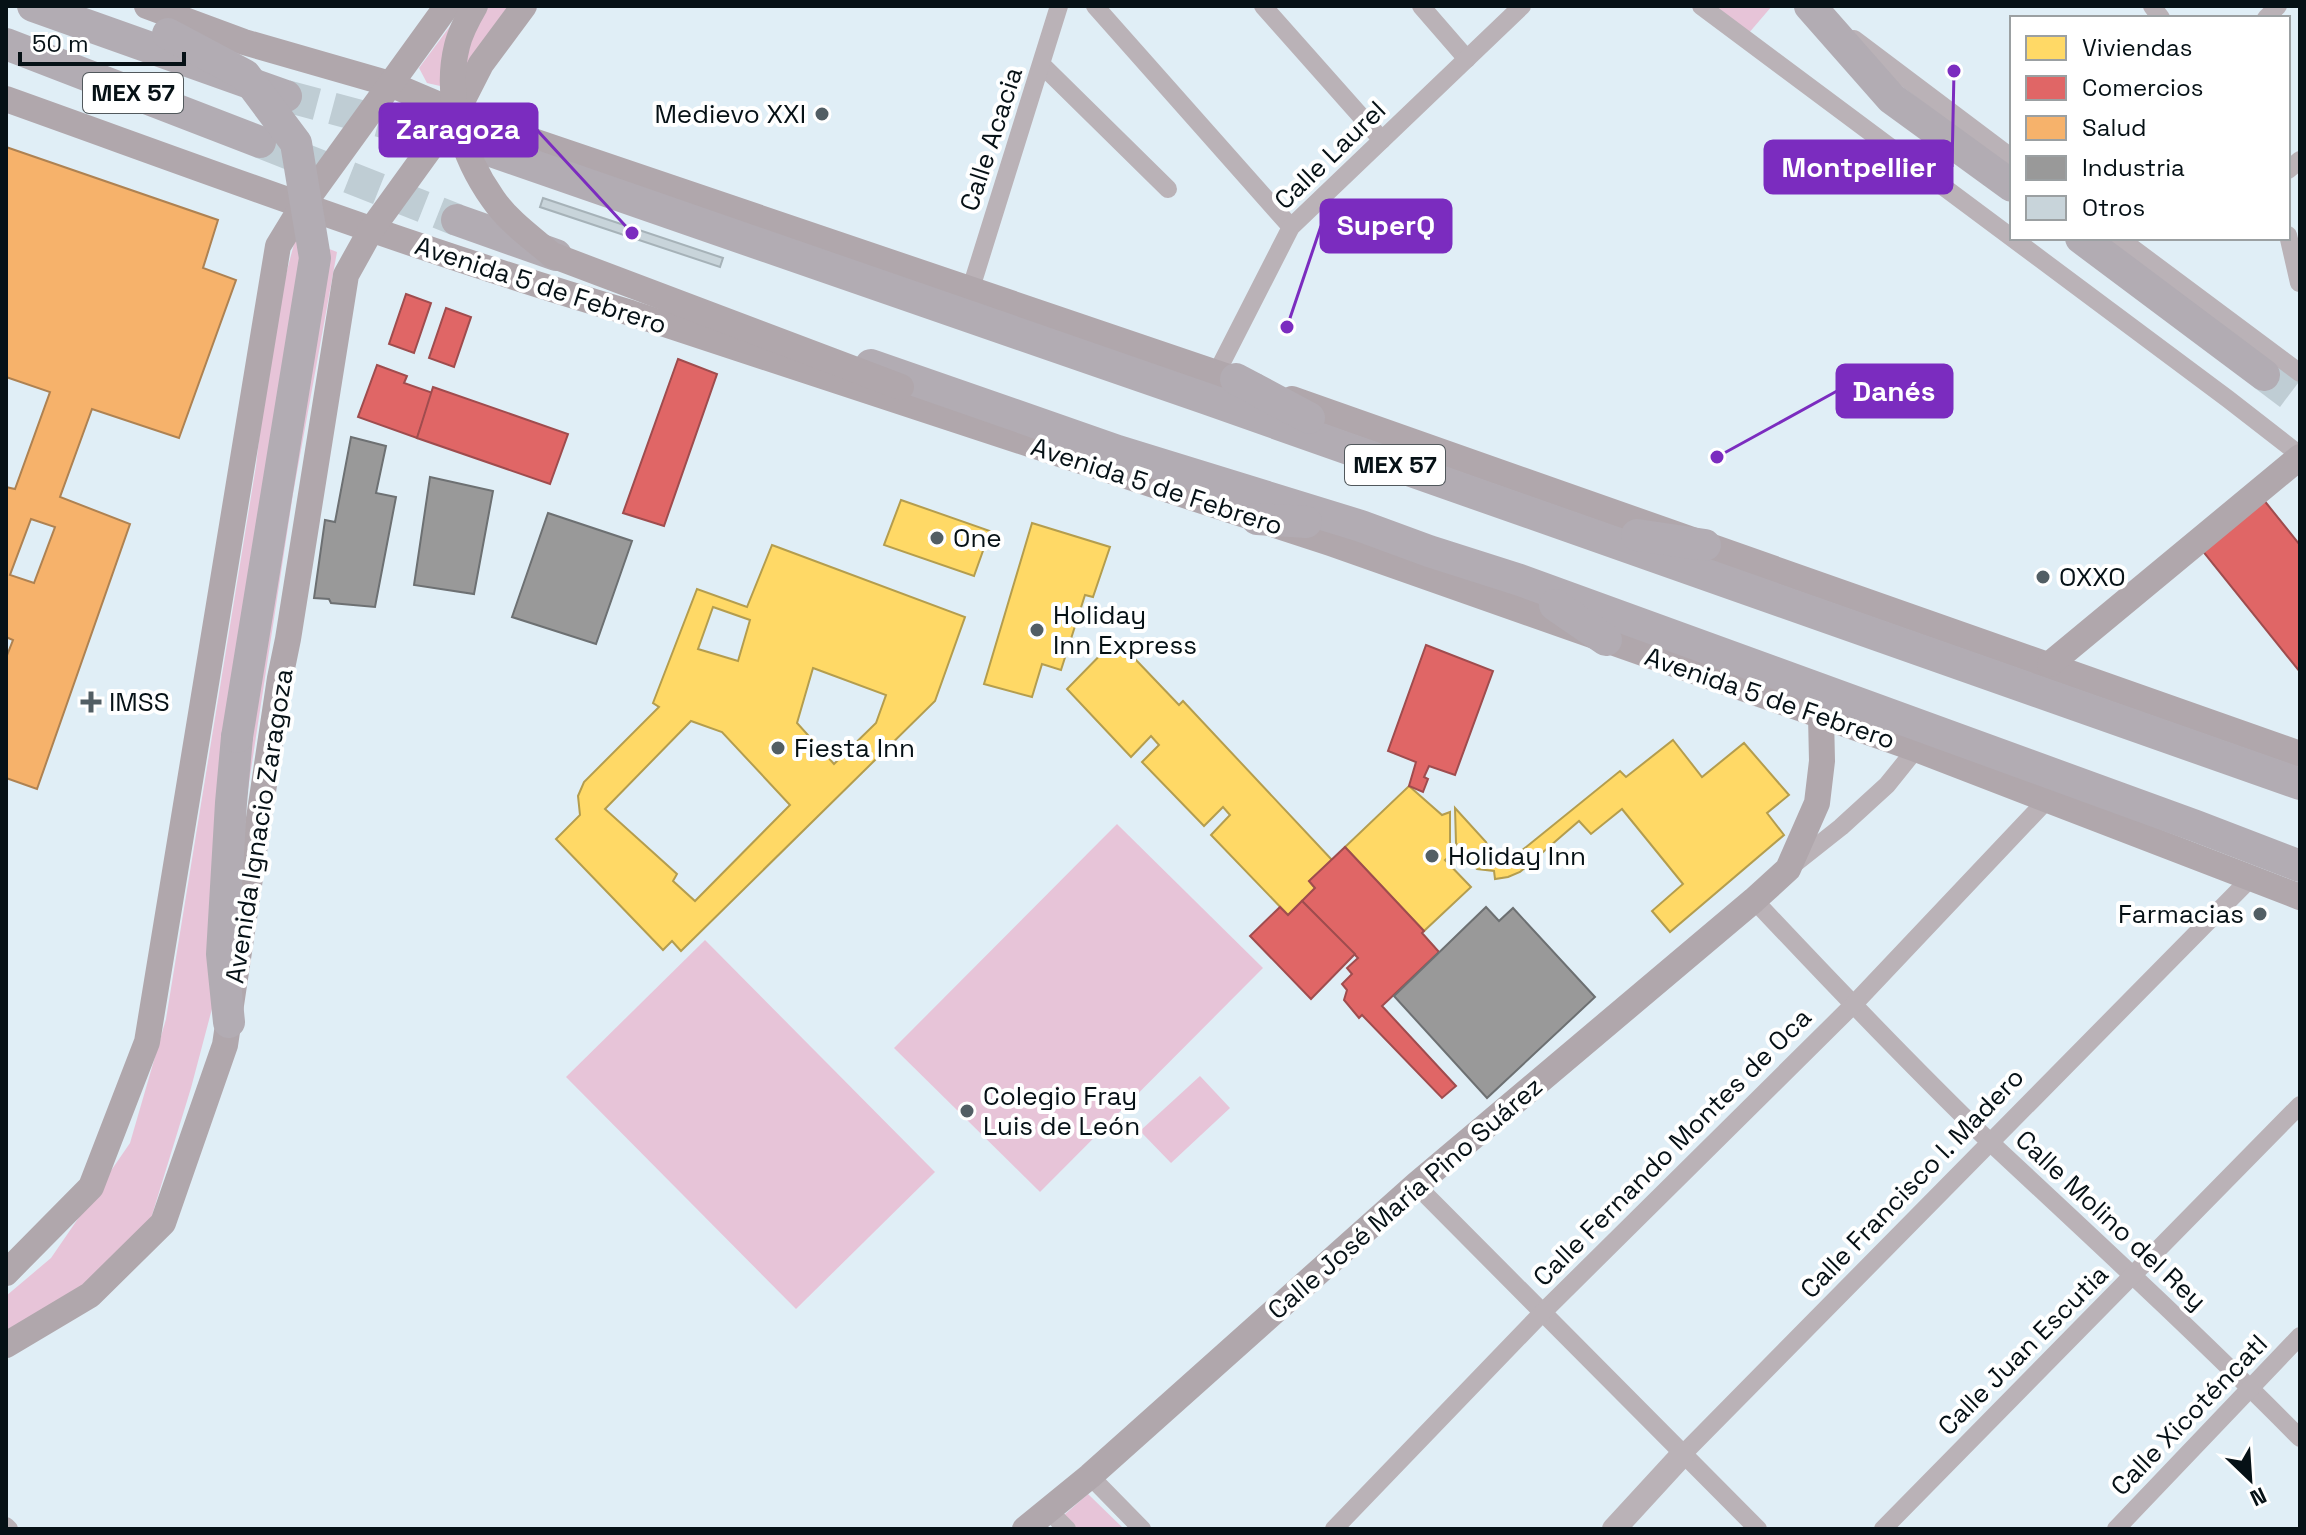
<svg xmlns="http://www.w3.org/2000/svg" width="2306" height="1535" font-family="'Space Grotesk',sans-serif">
  <rect width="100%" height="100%" fill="#e0eef6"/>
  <g fill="#e7c4d8">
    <path d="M465,6H511L449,88L427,83L419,68Z"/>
    <path d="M1712,6H1772L1748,34Z"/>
    <path d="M296,236L337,252L293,494L218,986L191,1088L149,1225L74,1306L6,1345V1296L51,1258L130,1143L166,1019L256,466L271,332Z"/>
    <path d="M1117,824L1263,968L1040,1192L894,1048Z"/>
    <path d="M705,940L935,1172L796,1309L566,1077Z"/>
    <path d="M1200,1076L1230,1108L1171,1163L1140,1131Z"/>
    <path d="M1088,1494L1124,1529H1061L1055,1523Z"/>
  </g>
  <g fill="#ffd966" stroke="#b49d4e" stroke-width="2" fill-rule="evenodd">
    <path d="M901,500L990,531L974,576L884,545Z"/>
    <path d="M1032,523L1110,547L1093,597L1085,595L1061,670L1042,664L1032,697L984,684Z"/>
    <path d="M772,545L965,617L935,701L681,951L672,941L663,950L556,839L580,815L578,796L584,782L659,707L653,703L697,589L747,607ZM713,607L750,620L738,661L698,649ZM813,668L886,695L876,723L834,764L797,723ZM691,721L722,732L790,805L695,901L673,881L677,874L605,809Z"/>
    <path d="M1116,639L1179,705L1183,701L1332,860L1309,881L1315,888L1288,915L1211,835L1230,815L1223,807L1204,826L1142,762L1159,745L1151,736L1131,757L1067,689Z"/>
    <path d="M1673,740L1702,777L1744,743L1789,795L1767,813L1784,835L1670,932L1652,911L1683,884L1622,809L1591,834L1579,821L1520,872L1508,877L1495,879L1494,871L1477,869L1466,859L1456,843L1455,808L1486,842L1495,863L1515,856L1620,771L1626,777Z"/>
    <path d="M1409,786L1442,815L1450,812V856L1445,860L1471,887L1424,931L1345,847Z"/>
  </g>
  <g fill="#e06666" stroke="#9f4c4e" stroke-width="2">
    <path d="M406,294L431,303L414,353L389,344Z"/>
    <path d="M446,308L471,317L454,367L429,358Z"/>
    <path d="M678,359L717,374L664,526L623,513Z"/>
    <path d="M377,365L407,376L404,383L433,393L417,438L358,417Z"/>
    <path d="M433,387L568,434L550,484L417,438Z"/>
    <path d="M2263,499L2300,545V672L2201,549Z"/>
    <path d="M1426,645L1493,671L1455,775L1429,766L1424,777L1428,779L1423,792L1409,786L1416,762L1388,751Z"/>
    <path d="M1345,847L1424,931L1422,933L1439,952L1382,1006L1456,1086L1442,1098L1362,1015L1359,1018L1344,1000L1347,990L1342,984L1352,974L1347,968L1358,958L1302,901L1315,888L1309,881Z"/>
    <path d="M1302,901L1355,954L1311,999L1250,936L1280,907L1288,915Z"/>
  </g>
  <path fill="#f6b26b" stroke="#ae8252" stroke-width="2" fill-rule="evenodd" d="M6,147L218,220L203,268L236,280L179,438L92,409L60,497L130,524L37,789L6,778V658L13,640L6,637V487L15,489L50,392L6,377ZM31,519L55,527L34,583L10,575Z"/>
  <g fill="#999" stroke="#6d7072" stroke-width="2">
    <path d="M351,437L386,446L376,493L396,497L375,607L331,603L329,599L314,598L325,520L335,522Z"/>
    <path d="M430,477L493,491L474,594L414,585Z"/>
    <path d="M548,513L632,541L596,644L512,617Z"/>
    <path d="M1486,907L1499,921L1513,908L1595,997L1487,1098L1394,996Z"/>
  </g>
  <path fill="#c8d4da" stroke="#a6b2b8" stroke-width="2" d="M543,198L723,258L720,267L540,207Z"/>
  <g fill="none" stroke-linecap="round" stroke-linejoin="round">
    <g stroke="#bfcdd4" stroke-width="32" stroke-dasharray="32 16" stroke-linecap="butt">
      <path d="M286,96L466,144"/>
      <path d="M260,142L457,220"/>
      <path d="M2264,375L2300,402"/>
    </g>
    <g stroke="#bab2b7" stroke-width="18">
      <path d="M1095,6L1291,227"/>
      <path d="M1263,6L1382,140"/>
      <path d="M1421,6L1467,59"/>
      <path d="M1701,6L2228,399L2300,455"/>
      <path d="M2152,6L2161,18"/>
      <path d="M2266,18L2278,6"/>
      <path d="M1854,39L2012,158"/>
      <path d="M1042,65L1168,189"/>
      <path d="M2288,170L2300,160"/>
      <path d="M2288,235L2299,283"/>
      <path d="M2119,238L2300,373"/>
      <path d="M971,288L1059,6"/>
      <path d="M1217,372L1291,227L1522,6"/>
      <path d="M1793,865L1841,827L1887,785L1916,749"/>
      <path d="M1754,900C1832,983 1910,1065 1992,1144C2096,1241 2200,1337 2300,1438"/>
      <path d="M1416,1185L1758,1529"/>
      <path d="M1683,1454L2251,878"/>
      <path d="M1090,1476L1142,1529"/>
      <path d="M1048,1510L1067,1529"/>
      <path d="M6,1526L9,1529"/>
      <path d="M1334,1529L1543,1312L1853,1005L2046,801"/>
      <path d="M1883,1529L2300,1105"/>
      <path d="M2116,1529L2300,1336"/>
    </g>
    <path stroke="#bab2b7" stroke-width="24" d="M1614,1529L1683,1454"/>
    <g stroke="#b0a7ac" stroke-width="26">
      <path d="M147,6L244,42L390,84L489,126L1255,386"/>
      <path d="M6,99C213,173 420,251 631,313L1330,543L1916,749L2300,897"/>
      <path d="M1292,399L2300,754"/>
      <path d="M2050,664L2300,457"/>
      <path d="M6,1273L91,1187L147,1042L278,246L303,205L447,6"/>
      <path d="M6,1345L90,1295L163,1223L225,1045L280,678L288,639L346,275L371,230L457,111L481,64L524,6"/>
      <path d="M1025,1529L1090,1476L1416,1185L1754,900L1788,869L1817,803L1822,761L1821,716"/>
    </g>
    <g stroke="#b2acb3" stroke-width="32">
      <path d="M33,6L286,96"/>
      <path d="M1810,6L1891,98L2012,186"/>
      <path d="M6,44L260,142"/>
      <path d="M488,150L1207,399L2300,784"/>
      <path d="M457,220L556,255"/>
      <path d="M2081,238L2264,375"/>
      <path d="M871,365L1118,451L1361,526L1429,551L1520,580L2196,826L2300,866"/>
      <path d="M1236,379L1309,418"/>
      <path d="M1257,519L1306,522"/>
      <path d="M1637,535L1705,545"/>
      <path d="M1555,605L1606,640"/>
      <path d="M229,1022L222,954L231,803L237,737"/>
    </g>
    <path stroke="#b0a7ac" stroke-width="26" d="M475,6C468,18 460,33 457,46C444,98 463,157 493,199C508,221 532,238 552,255L901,387"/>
    <path stroke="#b2acb3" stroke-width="32" d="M168,34L245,75L296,143L315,258L237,737"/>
  </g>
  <g fill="#525e64" stroke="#fff" stroke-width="3">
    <circle cx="822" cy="114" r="8"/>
    <circle cx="937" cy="538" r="8"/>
    <circle cx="2043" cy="577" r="8"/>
    <circle cx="1037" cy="630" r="8"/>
    <path d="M87 690h8v8h8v8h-8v8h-8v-8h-8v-8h8z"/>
    <circle cx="778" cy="748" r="8"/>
    <circle cx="1432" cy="856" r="8"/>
    <circle cx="2260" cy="914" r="8"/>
    <circle cx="967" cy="1111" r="8"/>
  </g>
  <g text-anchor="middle" stroke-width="8" stroke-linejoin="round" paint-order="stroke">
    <g fill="#fff" stroke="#51585c" stroke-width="2">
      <rect x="83" y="73" width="100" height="40" rx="6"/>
      <rect x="1345" y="445" width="100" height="40" rx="6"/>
    </g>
    <g font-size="24" font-weight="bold" fill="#061116">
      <text x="133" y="101">MEX 57</text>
      <text x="1395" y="473">MEX 57</text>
    </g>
    <g font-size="26" fill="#061116" stroke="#fff" text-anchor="start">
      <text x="806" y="123" text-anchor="end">Medievo XXI</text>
      <text x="953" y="547">One</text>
      <text x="2059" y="586">OXXO</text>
      <text x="1053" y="624">Holiday<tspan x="1053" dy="30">Inn Express</tspan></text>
      <text x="109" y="711">IMSS</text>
      <text x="794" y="757">Fiesta Inn</text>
      <text x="1448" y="865">Holiday Inn</text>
      <text x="2244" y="923" text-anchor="end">Farmacias</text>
      <text x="983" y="1105">Colegio Fray<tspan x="983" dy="30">Luis de León</tspan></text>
    </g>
    <g font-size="26" fill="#061116" stroke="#fff">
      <text transform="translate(991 139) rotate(-72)" y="9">Calle Acacia</text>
      <text transform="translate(1330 155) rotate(-44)" y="9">Calle Laurel</text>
      <text transform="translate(541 285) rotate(18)" y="9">Avenida 5 de Febrero</text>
      <text transform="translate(1157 486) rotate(18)" y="9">Avenida 5 de Febrero</text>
      <text transform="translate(1770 698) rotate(19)" y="9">Avenida 5 de Febrero</text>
      <text transform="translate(259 826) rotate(-81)" y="9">Avenida Ignacio Zaragoza</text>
      <text transform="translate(1672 1147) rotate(-45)" y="9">Calle Fernando Montes de Oca</text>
      <text transform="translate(1912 1183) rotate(-46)" y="9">Calle Francisco I. Madero</text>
      <text transform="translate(1405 1198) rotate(-41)" y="9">Calle José María Pino Suárez</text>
      <text transform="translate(2111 1220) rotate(43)" y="9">Calle Molino del Rey</text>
      <text transform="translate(2023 1350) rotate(-45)" y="9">Calle Juan Escutia</text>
      <text transform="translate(2189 1415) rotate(-46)" y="9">Calle Xicoténcatl</text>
    </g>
  </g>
  <path fill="none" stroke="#7b2cbf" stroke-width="3" d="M632 233L537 130M1954 71L1952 167M1287 327L1321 226M1717 457L1837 391"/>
  <g fill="#7b2cbf" stroke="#fff" stroke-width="3">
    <circle cx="632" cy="233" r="8"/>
    <circle cx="1954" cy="71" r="8"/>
    <circle cx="1287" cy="327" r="8"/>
    <circle cx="1717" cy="457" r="8"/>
  </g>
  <g fill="#7b2cbf" stroke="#7b2cbf" stroke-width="3">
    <rect x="380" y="104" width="157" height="52" rx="8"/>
    <rect x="1765" y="141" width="187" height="52" rx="8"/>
    <rect x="1321" y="200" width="130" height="52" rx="8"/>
    <rect x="1837" y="365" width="115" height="52" rx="8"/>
  </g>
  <g font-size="28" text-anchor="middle" font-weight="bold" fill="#fff">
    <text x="458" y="139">Zaragoza</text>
    <text x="1859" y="177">Montpellier</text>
    <text x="1386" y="235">SuperQ</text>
    <text x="1894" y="401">Danés</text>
  </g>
  <rect width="2306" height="1535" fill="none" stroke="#061116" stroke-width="16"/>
  <rect x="2010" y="16" width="280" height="224" fill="#ffffff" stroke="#9ba0a2" stroke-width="2"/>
  <rect x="2026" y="36" width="40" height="24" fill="#ffd966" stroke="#9ba0a2" stroke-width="2"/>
  <text x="2082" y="56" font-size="24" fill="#061116">Viviendas</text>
  <rect x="2026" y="76" width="40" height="24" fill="#e06666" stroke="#9ba0a2" stroke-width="2"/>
  <text x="2082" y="96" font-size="24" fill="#061116">Comercios</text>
  <rect x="2026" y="116" width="40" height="24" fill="#f6b26b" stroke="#9ba0a2" stroke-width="2"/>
  <text x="2082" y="136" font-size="24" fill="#061116">Salud</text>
  <rect x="2026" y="156" width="40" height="24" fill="#999999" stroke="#9ba0a2" stroke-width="2"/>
  <text x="2082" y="176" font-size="24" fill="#061116">Industria</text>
  <rect x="2026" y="196" width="40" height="24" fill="#c8d4da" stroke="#9ba0a2" stroke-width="2"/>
  <text x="2082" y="216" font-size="24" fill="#061116">Otros</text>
  <g transform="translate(2250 1479) rotate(155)" stroke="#ffffff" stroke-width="6" paint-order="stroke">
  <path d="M0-6L14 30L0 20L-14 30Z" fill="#061116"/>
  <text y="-12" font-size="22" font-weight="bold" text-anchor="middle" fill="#061116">N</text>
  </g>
  <path d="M20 52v12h164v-12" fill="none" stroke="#061116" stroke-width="4"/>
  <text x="32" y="52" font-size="24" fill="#061116" stroke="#ffffff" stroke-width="6" paint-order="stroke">50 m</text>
</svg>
